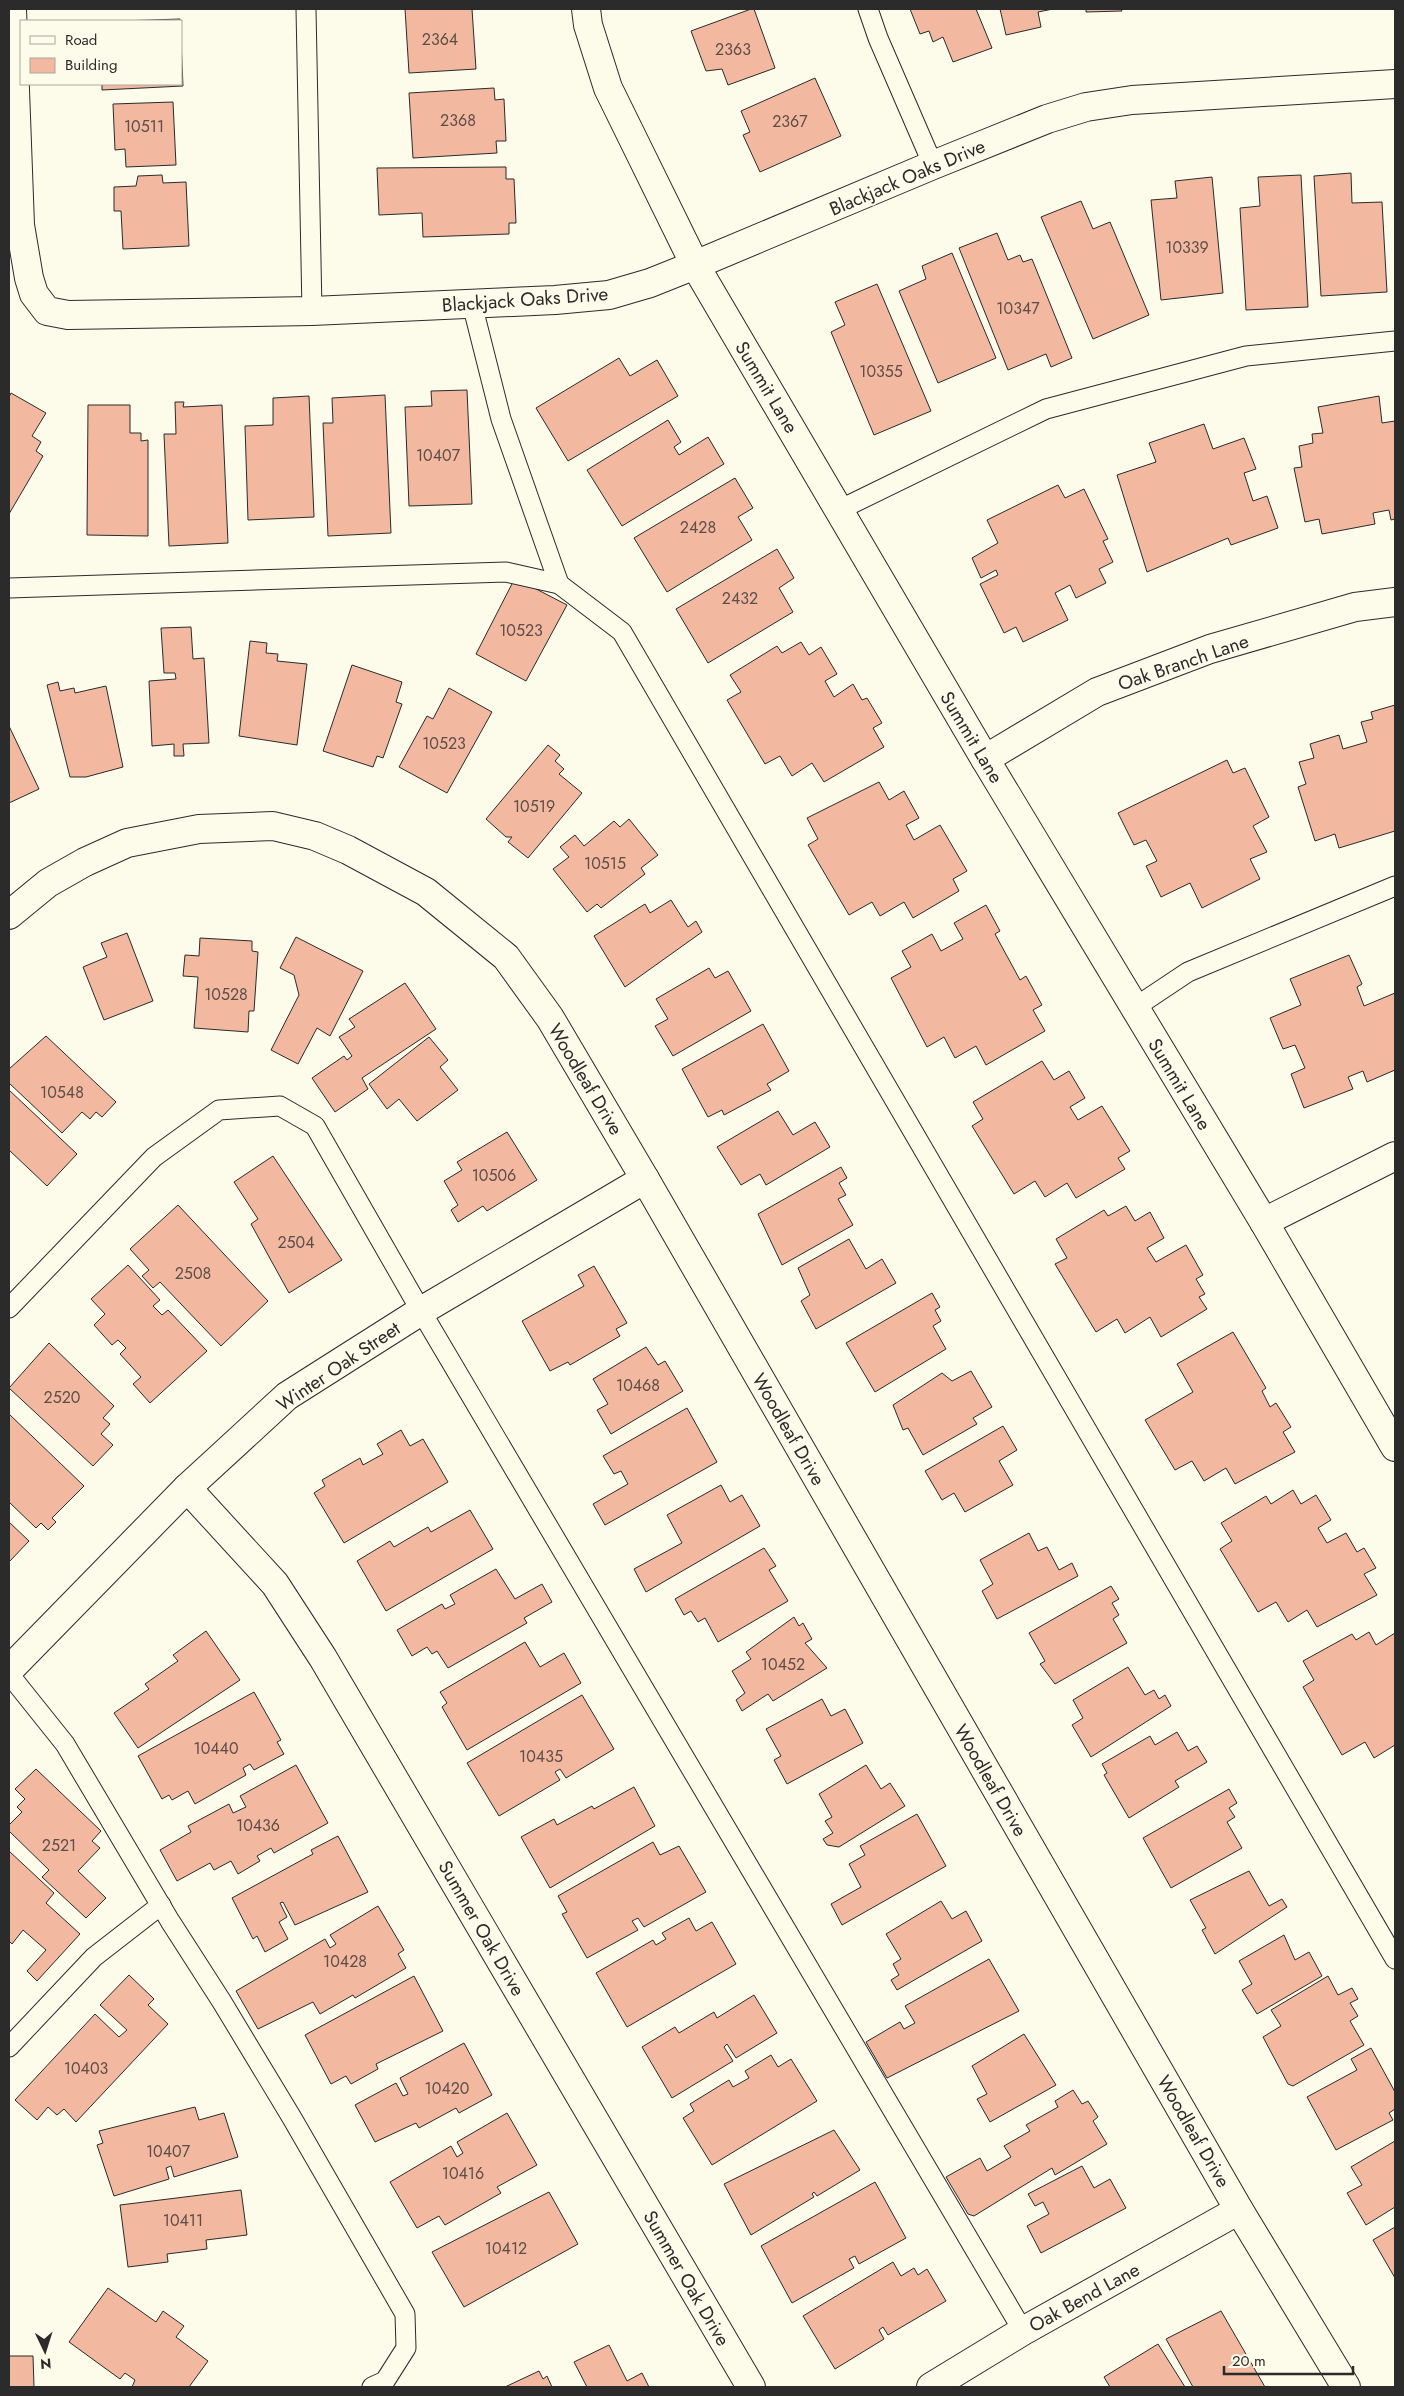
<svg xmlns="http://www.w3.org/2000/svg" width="1404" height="2396" font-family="Jost,sans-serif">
  <rect width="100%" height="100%" fill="#fdfbea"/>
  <g fill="#f2b8a0" stroke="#2b2b2b">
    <path d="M405,9H472L476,69L409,73Z"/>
    <path d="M751,9H754L775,68L728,85L722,69L706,71L691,31Z"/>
    <path d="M910,9H976L992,48L953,62L943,37L933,42L929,31L920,34Z"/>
    <path d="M1000,9H1053L1038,12L1041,27L1006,35Z"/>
    <path d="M1086,9H1121L1122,11L1086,12Z"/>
    <path d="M180,19V21H120Z"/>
    <path d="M181,41L183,86L102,90V84H181Z"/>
    <path d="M815,78L841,136L760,172L743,135L750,132L741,111Z"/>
    <path d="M494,88L495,100L504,99L506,141H496L497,153L413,158L409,93Z"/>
    <path d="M173,102L176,165L126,167L125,149L115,150L113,104Z"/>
    <path d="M506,167V179H514L516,223H509V234L423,237L422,213L379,215L377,168Z"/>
    <path d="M1351,173L1352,203L1382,202L1387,292L1321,296L1314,176Z"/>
    <path d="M162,175L163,183L186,182L189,246L123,249L121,211H114V187L136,186L138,176Z"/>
    <path d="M1301,175L1308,307L1246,310L1240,208L1260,206L1258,177Z"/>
    <path d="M1212,177L1223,293L1161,300L1151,200L1177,198L1175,181Z"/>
    <path d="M1081,201L1093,229L1110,222L1149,315L1093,339L1041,217Z"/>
    <path d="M997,233L1008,260L1020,255L1023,262L1032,259L1072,358L1051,367L1046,354L1008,370L959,248Z"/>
    <path d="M952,253L996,358L938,383L899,291L926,279L922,266Z"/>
    <path d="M877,284L931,411L874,435L831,332L845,325L835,302Z"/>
    <path d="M619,358L630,376L657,360L678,396L568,461L536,408Z"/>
    <path d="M467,390L472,504L409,506L405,407L432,406L431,391Z"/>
    <path d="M11,393L46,413L32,436L41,442L36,451L43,456L9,514V397Z"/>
    <path d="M385,395L391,533L328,536L323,423H333L332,398Z"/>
    <path d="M309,396L314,517L248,520L245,426L273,425V398Z"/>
    <path d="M1379,396L1382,423L1395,421V519L1391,520L1389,510L1373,513L1375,524L1322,534L1319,519L1305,522L1294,468L1302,467L1299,446L1313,443L1312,434L1323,433L1318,407Z"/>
    <path d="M175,402H184L183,407L222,405L228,543L169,546L164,434H176Z"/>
    <path d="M88,405H130V433H141V441L148,440V536L87,535Z"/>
    <path d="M668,420L681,442L674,447L679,455L708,437L724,464L622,526L587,470Z"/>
    <path d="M1204,424L1213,449L1244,438L1256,469L1244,473L1253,501L1267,496L1278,528L1231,545L1228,538L1147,572L1117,475L1156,462L1149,443Z"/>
    <path d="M735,478L753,508L738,517L752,540L667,592L634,538Z"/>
    <path d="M1058,485L1065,498L1084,489L1108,539L1103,541L1113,562L1099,569L1106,583L1076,598L1070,585L1055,593L1068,620L1023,642L1016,627L1004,633L980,584L998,575L996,570L981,578L972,558L998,543L987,520Z"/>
    <path d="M777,549L794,578L779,588L793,612L708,663L676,609Z"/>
    <path d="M515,578L567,605L526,681L476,654Z"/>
    <path d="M191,627L193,659L204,658L209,743L183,744L184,756H174V744L152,746L149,681L176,679L175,673H164L161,628Z"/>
    <path d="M250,641L267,643L266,653L278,654L277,661L307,664L297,745L239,736Z"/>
    <path d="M801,642L809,655L821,647L837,674L825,681L834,697L853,684L862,700L867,698L882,723L873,728L884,747L824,782L812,763L792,776L780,756L765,764L727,700L741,692L730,675L777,646L782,653Z"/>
    <path d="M352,665L402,682L396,702L402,704L383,758L377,756L373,767L323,751Z"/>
    <path d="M58,682L60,691L74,688L75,693L106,686L123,767L86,777H70L47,685Z"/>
    <path d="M449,688L492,712L447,793L399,767L427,716L433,719Z"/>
    <path d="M1395,705V831L1339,848L1335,834L1315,841L1298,787L1306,784L1299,762L1314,758L1310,744L1339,735L1343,749L1367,742L1361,722L1373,719L1371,712Z"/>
    <path d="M9,726L39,789L9,803Z"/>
    <path d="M548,745L560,755L555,761L564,769L559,774L582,793L528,858L508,842L512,837H506L486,819Z"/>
    <path d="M1227,760L1233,773L1245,768L1269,817L1253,826L1267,852L1250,859L1260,879L1202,908L1190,883L1161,897L1146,866L1157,861L1146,840L1134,845L1118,813Z"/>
    <path d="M879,782L889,800L904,791L919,818L906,825L914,840L940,825L967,871L953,879L959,891L913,918L904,902L880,916L872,902L849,915L808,845L818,839L807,818Z"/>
    <path d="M629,819L658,855L641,868L645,874L601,908L597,904L587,912L553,869L569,857L560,847L575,835L584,846L614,821L620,827Z"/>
    <path d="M671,900L688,927L696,921L702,932L625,987L594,936L645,904L650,913Z"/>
    <path d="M986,905L1000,931L995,934L1020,980L1026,976L1042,1005L1033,1010L1045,1031L986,1065L976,1046L955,1058L944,1037L927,1047L891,978L911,967L902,951L932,934L941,951L963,939L954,923Z"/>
    <path d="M127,933L153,1001L104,1020L83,967L107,957L101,943Z"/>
    <path d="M296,937L363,971L330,1036L317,1028L298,1064L271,1050L299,995L294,975L280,968Z"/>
    <path d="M200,938L252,941V951L258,952L254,1011H249L248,1032L194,1028L198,977L183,976L185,955L199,956Z"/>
    <path d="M1349,955L1362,984L1357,987L1364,1006L1395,993V1070L1367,1082L1363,1071L1348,1077L1353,1089L1304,1108L1291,1074L1305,1068L1295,1045L1283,1049L1270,1018L1301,1005L1290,979Z"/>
    <path d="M709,968L715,978L728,971L751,1011L673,1056L655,1026L668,1019L656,999Z"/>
    <path d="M405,983L436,1029L362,1078L368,1089L335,1112L312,1078L344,1056L347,1060L352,1056L339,1037L355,1027L349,1019Z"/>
    <path d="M763,1024L789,1071L767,1084L771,1090L724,1115L722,1110L708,1117L682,1069Z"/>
    <path d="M46,1036L116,1102L102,1117L96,1112L90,1119L82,1112L62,1133L9,1083V1069Z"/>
    <path d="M429,1037L448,1060L440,1067L458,1090L417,1121L399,1099L387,1109L369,1084Z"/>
    <path d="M1042,1061L1054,1080L1069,1071L1085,1098L1070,1107L1078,1120L1102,1106L1130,1151L1118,1158L1125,1169L1076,1198L1067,1183L1045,1197L1035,1181L1014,1194L972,1126L983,1119L973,1102Z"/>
    <path d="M9,1090L77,1154L47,1186L9,1150Z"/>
    <path d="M778,1111L793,1135L815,1122L830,1147L766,1185L760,1174L741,1185L717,1147Z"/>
    <path d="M507,1132L537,1180L487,1211L483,1206L458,1222L451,1210L458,1205L444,1181L462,1170L457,1162Z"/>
    <path d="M273,1156L342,1260L289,1293L251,1224L258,1219L234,1182Z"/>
    <path d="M841,1167L847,1178L839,1183L846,1195L838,1199L853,1225L782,1265L758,1214Z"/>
    <path d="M178,1205L268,1301L221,1346L160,1282L153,1288L142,1276L149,1270L130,1249Z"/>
    <path d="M1126,1206L1135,1221L1150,1212L1164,1238L1147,1248L1156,1262L1186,1245L1203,1275L1196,1279L1205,1294L1199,1297L1207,1309L1161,1337L1150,1317L1125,1333L1117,1319L1096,1332L1055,1264L1067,1258L1056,1239L1104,1210L1108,1216Z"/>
    <path d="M849,1239L866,1269L882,1259L896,1283L816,1329L801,1301L810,1295L798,1268Z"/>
    <path d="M128,1265L160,1300L153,1306L162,1315L168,1310L207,1351L150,1403L133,1384L141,1377L120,1354L126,1348L118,1340L112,1345L94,1325L105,1314L91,1299Z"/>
    <path d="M594,1266L627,1323L616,1329L620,1336L570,1365L568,1362L550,1371L522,1321L584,1286L578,1275Z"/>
    <path d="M932,1293L940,1307L935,1310L941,1321L933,1326L946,1349L875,1392L846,1343Z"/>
    <path d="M1233,1332L1266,1388L1262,1391L1270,1407L1276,1403L1291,1427L1283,1432L1295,1452L1235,1484L1226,1468L1204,1481L1192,1461L1175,1470L1145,1420L1193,1392L1177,1364Z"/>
    <path d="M49,1343L114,1406L103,1418L110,1424L101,1434L113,1445L93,1466L9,1388Z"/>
    <path d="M646,1347L658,1365L665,1361L683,1391L611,1434L597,1410L608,1404L593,1379Z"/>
    <path d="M971,1371L992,1407L973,1418L977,1424L923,1455L908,1428L903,1430L893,1405L942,1373L952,1381Z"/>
    <path d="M687,1408L717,1462L605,1525L593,1504L628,1484L621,1471L614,1474L603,1456Z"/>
    <path d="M9,1414L84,1486L52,1518L56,1522L48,1530L41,1523L36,1528L9,1502Z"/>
    <path d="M1003,1426L1017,1450L999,1461L1013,1485L965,1512L954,1493L942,1500L925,1471Z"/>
    <path d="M401,1430L410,1446L423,1439L448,1482L344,1543L314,1493L325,1486L322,1480L360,1458L363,1465L383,1454L377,1444Z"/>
    <path d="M721,1485L730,1502L742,1495L760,1526L646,1592L634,1569L682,1543L667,1515Z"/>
    <path d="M1293,1490L1301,1504L1316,1495L1331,1520L1318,1528L1327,1543L1346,1533L1357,1552L1364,1548L1376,1568L1364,1574L1377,1595L1317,1627L1307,1610L1288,1622L1276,1602L1258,1612L1220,1549L1232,1541L1221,1523L1266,1496L1271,1504Z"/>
    <path d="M470,1510L493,1549L386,1611L357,1561L390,1541L394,1547L428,1527L431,1532Z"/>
    <path d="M9,1522L29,1541L9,1562Z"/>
    <path d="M1029,1533L1038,1551L1047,1547L1059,1570L1072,1563L1078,1576L997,1619L982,1591L993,1584L980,1560Z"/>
    <path d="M764,1548L776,1566L769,1570L788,1601L718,1642L705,1618L698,1622L691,1611L684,1615L675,1599Z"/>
    <path d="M496,1569L515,1599L542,1584L552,1602L524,1618L527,1623L448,1668L437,1651L432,1654L427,1647L412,1656L397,1630L442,1604L445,1609L455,1604L450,1595Z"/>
    <path d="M1111,1586L1119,1599L1112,1603L1119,1615L1113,1619L1127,1643L1055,1684L1040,1664L1045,1661L1029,1633Z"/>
    <path d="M794,1617L799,1626L803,1623L812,1639L805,1643L827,1668L773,1701L768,1694L742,1711L736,1700L745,1693L732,1671L751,1659L746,1652Z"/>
    <path d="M206,1631L240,1680L138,1748L114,1713L149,1689L145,1684L178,1661L173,1655Z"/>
    <path d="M1369,1632L1376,1645L1395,1633V1745L1374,1758L1365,1742L1342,1755L1303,1687L1314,1680L1303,1661L1352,1634L1356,1640Z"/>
    <path d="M525,1642L540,1667L564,1653L581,1683L467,1750L442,1707L447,1703L440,1692Z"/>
    <path d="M1128,1667L1145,1695L1154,1690L1159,1699L1165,1695L1171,1706L1091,1757L1072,1725L1083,1718L1073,1700Z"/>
    <path d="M254,1692L281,1740L277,1742L284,1754L254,1770L250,1764L243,1768L246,1775L195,1804L188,1791L172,1800L169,1795L162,1799L138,1756Z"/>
    <path d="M582,1695L614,1749L566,1778L560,1769L555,1772L560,1780L499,1816L467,1763Z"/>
    <path d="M822,1699L831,1716L845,1709L863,1743L787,1784L774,1760L781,1756L766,1729Z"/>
    <path d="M1177,1732L1188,1751L1197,1746L1207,1762L1175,1781L1179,1787L1129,1818L1104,1775L1107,1773L1102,1764L1150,1736L1155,1745Z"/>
    <path d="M296,1765L328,1823L274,1853L271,1848L257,1856L260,1861L238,1874L231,1861L214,1870L210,1863L177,1881L160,1850L191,1832L188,1826L229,1804L233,1813L246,1807L240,1796Z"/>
    <path d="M866,1765L881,1789L890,1783L905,1806L839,1847L827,1845L823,1839L833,1833L825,1821L832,1817L819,1794Z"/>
    <path d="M36,1769L101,1831L92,1841L100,1848L78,1871L106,1898L86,1918L42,1877L49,1870L9,1831V1825L22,1812L17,1807L25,1799L15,1789Z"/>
    <path d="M634,1787L655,1826L550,1888L521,1837L554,1819L557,1825L592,1806L594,1809Z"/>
    <path d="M1229,1789L1237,1803L1229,1808L1235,1817L1227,1822L1242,1848L1171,1888L1143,1838Z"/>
    <path d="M917,1814L946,1866L842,1925L831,1904L861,1887L849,1864L865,1855L860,1846Z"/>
    <path d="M338,1836L368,1892L295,1925L283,1902L280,1903L287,1917L279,1922L288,1939L265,1952L257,1936L253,1939L232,1898L313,1854L311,1850Z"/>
    <path d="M653,1842L660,1855L679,1846L706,1892L644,1927L638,1918L632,1921L638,1930L587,1958L562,1914L567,1912L558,1896Z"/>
    <path d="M9,1851L54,1893L46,1903L80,1934L37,1981L27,1971L46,1950L23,1930L12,1944L9,1941Z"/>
    <path d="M1249,1871L1269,1906L1282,1899L1287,1907L1215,1954L1202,1930L1206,1928L1190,1900Z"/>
    <path d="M941,1901L952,1919L966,1911L982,1941L897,1990L891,1980L899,1975L893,1964L901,1959L886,1934Z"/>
    <path d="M378,1906L404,1950L398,1954L406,1968L355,1998L353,1995L320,2014L313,2002L258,2029L236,1991L325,1939L330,1948L336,1944L330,1935Z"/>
    <path d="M689,1918L696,1931L712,1922L736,1964L627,2027L596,1973L653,1940L656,1945L666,1939L662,1933Z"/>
    <path d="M1284,1935L1295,1960L1309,1952L1322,1976L1257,2014L1242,1990L1252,1984L1239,1961Z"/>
    <path d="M989,1959L1019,2011L887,2078L866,2042L900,2022L904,2029L915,2023L905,2006Z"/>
    <path d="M129,1975L154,1999L148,2005L168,2024L76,2122L64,2109L57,2115L48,2107L37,2120L15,2100L95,2014L119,2037L127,2030L100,2005Z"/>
    <path d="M414,1976L443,2031L376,2064L378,2069L351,2084L346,2076L331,2084L305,2035Z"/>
    <path d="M1328,1976L1338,1995L1352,1988L1358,1999L1350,2003L1358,2016L1350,2021L1364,2045L1293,2086L1288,2084L1263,2037L1281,2026L1271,2010Z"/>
    <path d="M754,1995L777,2033L736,2058L727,2044L724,2047L733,2061L672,2098L642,2047L675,2027L679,2033L714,2012L717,2018Z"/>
    <path d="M1024,2034L1056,2085L990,2122L977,2099L987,2094L972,2066Z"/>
    <path d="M464,2043L492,2095L459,2113L456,2108L419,2128L416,2123L375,2142L355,2105L396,2083L403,2096L408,2094L400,2078Z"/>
    <path d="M1371,2048L1395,2092V2109L1389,2113L1393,2120L1336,2150L1307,2097L1357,2070L1351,2059Z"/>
    <path d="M771,2055L778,2067L791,2059L817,2101L712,2165L683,2118L694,2111L690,2104L729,2080L733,2087L749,2078L745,2071Z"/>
    <path d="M1073,2090L1082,2104L1088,2101L1098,2117L1093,2121L1107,2144L1055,2175L1052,2168L974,2216L968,2214L946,2177L980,2158L987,2171L1011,2157L1004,2146L1030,2131L1026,2125L1058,2107L1055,2101Z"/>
    <path d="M195,2107L199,2120L224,2113L238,2157L174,2177L171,2166L166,2168L169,2179L114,2196L97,2145L103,2143L99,2131Z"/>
    <path d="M507,2113L537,2165L497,2187L501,2193L445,2225L439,2216L417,2228L390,2182L451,2146L457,2157L463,2153L457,2142Z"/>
    <path d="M834,2130L860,2170L817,2196L814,2192L812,2194L814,2197L751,2235L724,2184Z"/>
    <path d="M1395,2141V2207L1366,2225L1347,2193L1362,2185L1351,2167Z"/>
    <path d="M1082,2166L1094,2188L1110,2179L1126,2208L1041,2253L1027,2226L1049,2214L1043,2202L1035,2206L1028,2194Z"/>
    <path d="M875,2182L906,2238L859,2264L855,2256L849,2259L854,2268L792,2303L761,2246Z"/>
    <path d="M241,2190L247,2235L206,2240L207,2249L167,2254L168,2262L128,2267L120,2205Z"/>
    <path d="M549,2192L578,2244L464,2307L432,2252Z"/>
    <path d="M1395,2227V2278L1373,2240Z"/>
    <path d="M893,2262L901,2276L914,2268L918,2275L927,2269L946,2301L888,2335L883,2327L879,2330L884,2339L835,2369L803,2316Z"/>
    <path d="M108,2288L156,2322L163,2311L184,2326L176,2337L208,2361L189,2387H132L135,2380L125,2373L120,2379L69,2342Z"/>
    <path d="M1221,2311L1265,2387H1193L1166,2339Z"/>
    <path d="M1158,2344L1185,2387H1110L1104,2377Z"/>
    <path d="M609,2345L627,2381L642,2373L649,2387H587L574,2362Z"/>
    <path d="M9,2356H33L34,2387H9Z"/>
    <path d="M539,2371L543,2379L547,2376L552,2387H505Z"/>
  </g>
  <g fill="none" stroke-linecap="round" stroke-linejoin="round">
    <defs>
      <g id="lane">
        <path d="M306,9L312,311"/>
        <path d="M868,9L878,38L933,165"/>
        <path d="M472,304L501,419L559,584"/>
        <path d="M839,510L1046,409L1246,356L1395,341"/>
        <path d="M9,588L506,572L559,584L622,632L1395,1959"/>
        <path d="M1134,1008L1188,972L1395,886"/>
        <path d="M9,1308L154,1157L219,1110L280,1106L315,1126L421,1311L1023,2331"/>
        <path d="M9,1674L65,1744L170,1921L222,2002L292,2118L405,2314L406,2348L385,2381L372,2387"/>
        <path d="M9,2047L94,1957L161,1905"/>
      </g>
      <g id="street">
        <path d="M12,9L20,225L29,278L34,294L47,311L68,315L312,311L555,300L609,295L650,283L695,265L933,165L1047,119L1086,107L1132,100L1395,84"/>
        <path d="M586,9L588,25L608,88L695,265L985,759L1264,1222L1395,1447"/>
        <path d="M985,759L1097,692L1210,649L1355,607L1395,602"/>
        <path d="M9,915L48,883L85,862L127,843L199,829L273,826L315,836L348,850L426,892L506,957L550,1018L645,1179L1239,2210L1346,2387"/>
        <path d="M1264,1222L1395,1156"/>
        <path d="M187,1488L275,1584L323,1658L751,2387"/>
        <path d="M9,1670L187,1488L287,1396L421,1311L645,1179"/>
        <path d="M931,2387L1023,2331L1239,2210"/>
      </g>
    </defs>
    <use href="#lane" stroke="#2b2b2b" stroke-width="21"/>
    <use href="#street" stroke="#2b2b2b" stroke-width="30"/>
    <use href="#lane" stroke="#fdfbea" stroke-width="19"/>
    <use href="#street" stroke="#fdfbea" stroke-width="28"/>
  </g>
  <g text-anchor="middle" stroke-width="4" stroke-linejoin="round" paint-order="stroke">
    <g font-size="16" fill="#5d4e48">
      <text x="440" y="45">2364</text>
      <text x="733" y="55">2363</text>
      <text x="458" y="126">2368</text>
      <text x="790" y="127">2367</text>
      <text x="144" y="132">10511</text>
      <text x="1187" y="253">10339</text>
      <text x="1018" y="314">10347</text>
      <text x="881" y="377">10355</text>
      <text x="438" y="461">10407</text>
      <text x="698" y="533">2428</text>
      <text x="740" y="604">2432</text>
      <text x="521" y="636">10523</text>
      <text x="444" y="749">10523</text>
      <text x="534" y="812">10519</text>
      <text x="605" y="869">10515</text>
      <text x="226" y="1000">10528</text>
      <text x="62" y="1098">10548</text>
      <text x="494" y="1181">10506</text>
      <text x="296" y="1248">2504</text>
      <text x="193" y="1279">2508</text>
      <text x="638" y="1391">10468</text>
      <text x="62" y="1403">2520</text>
      <text x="783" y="1670">10452</text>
      <text x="216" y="1754">10440</text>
      <text x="541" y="1762">10435</text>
      <text x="258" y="1831">10436</text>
      <text x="59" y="1851">2521</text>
      <text x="345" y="1967">10428</text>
      <text x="86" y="2074">10403</text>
      <text x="447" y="2094">10420</text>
      <text x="168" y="2157">10407</text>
      <text x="463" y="2179">10416</text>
      <text x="183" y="2226">10411</text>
      <text x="506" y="2254">10412</text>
    </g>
    <g font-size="19" fill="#2b2b2b" stroke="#fdfbea">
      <text transform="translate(907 177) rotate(-23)" y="7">Blackjack Oaks Drive</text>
      <text transform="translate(525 299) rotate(-4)" y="7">Blackjack Oaks Drive</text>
      <text transform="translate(767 387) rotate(59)" y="7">Summit Lane</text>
      <text transform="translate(1183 662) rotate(-19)" y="7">Oak Branch Lane</text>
      <text transform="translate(972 737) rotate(59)" y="7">Summit Lane</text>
      <text transform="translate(586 1079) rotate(59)" y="7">Woodleaf Drive</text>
      <text transform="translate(1180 1084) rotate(59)" y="7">Summit Lane</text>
      <text transform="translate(338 1366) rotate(-34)" y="7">Winter Oak Street</text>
      <text transform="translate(789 1429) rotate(60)" y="7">Woodleaf Drive</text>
      <text transform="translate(991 1780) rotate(60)" y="7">Woodleaf Drive</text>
      <text transform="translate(482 1928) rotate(60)" y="7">Summer Oak Drive</text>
      <text transform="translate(1194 2131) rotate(60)" y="7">Woodleaf Drive</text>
      <text transform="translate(687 2278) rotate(60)" y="7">Summer Oak Drive</text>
      <text transform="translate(1084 2297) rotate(-29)" y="7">Oak Bend Lane</text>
    </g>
  </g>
  <rect width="1404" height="2396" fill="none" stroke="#2b2b2b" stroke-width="20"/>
  <rect x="20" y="20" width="162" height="65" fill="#fdfbea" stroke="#a9a89e"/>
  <rect x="30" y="36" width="25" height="8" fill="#fdfbea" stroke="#a9a89e"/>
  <text x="65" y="45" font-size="15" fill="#2b2b2b">Road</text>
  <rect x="30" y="58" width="25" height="15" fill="#f2b8a0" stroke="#a9a89e"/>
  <text x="65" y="70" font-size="15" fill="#2b2b2b">Building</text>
  <g transform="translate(45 2351) rotate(176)" stroke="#fdfbea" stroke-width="4" paint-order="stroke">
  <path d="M0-4L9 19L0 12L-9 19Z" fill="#2b2b2b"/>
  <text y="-8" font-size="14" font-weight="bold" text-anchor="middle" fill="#2b2b2b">N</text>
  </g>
  <path d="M1224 2366v8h129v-8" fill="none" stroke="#2b2b2b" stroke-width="2.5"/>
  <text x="1232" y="2366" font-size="15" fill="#2b2b2b" stroke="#fdfbea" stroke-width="4" paint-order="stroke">20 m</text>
</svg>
